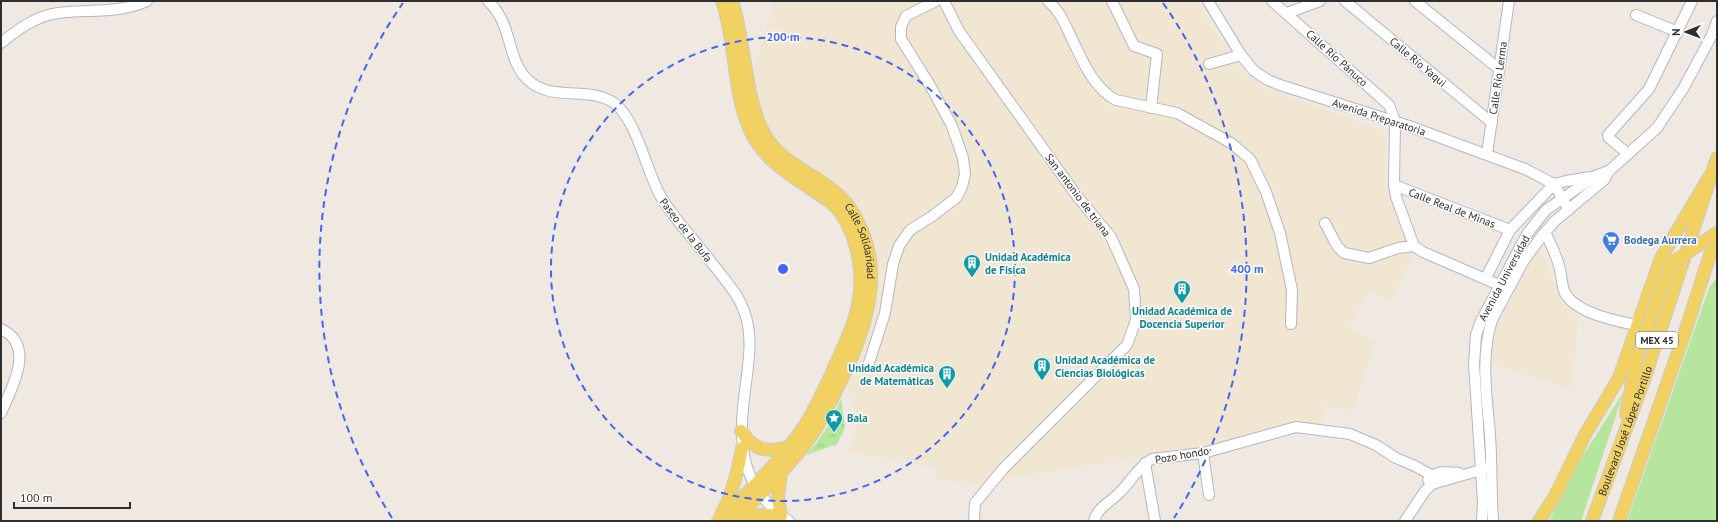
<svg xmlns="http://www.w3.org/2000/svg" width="1718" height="522" font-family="'PT Sans',sans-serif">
  <defs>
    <pattern id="park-tufts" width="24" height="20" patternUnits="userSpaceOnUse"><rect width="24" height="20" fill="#b6e59e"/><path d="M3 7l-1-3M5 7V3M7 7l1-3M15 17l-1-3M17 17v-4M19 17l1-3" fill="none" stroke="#9dc588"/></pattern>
  </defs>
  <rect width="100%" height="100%" fill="#efe9e1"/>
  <g fill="#f0e6d1">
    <path d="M774,1H1195L1243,72L1270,91L1378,128L1386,136L1385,183L1412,255L1392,302L1369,292L1348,327L1375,341L1353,412L1325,406L1320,427L1296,424L1203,447L977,484L935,479L937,468L847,452L854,439L857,423L856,407L849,395L846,379L873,319L877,290L876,258L869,226L854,200L827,179L782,149L766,129L758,108L752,76Z"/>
    <path d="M1539,252L1545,259L1561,301L1579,318L1571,389L1489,363L1496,330L1533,256Z"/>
  </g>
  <g fill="#b6e59e">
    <path d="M1717,277V521H1627L1709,288Z"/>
    <path d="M1624,391L1581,521H1549L1579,462Z"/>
  </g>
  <path fill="url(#park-tufts)" d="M841,399L845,428L837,444L806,455C822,438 832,421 841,399Z"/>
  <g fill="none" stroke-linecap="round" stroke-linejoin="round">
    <defs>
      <g id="minor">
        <path d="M488,1C513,24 506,58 527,79C551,103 588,85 614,103C637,120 646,171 661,197C667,207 675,217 682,226C695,241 707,257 719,272C729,285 739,296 744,311C753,334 749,360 746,383C738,439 737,486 789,521"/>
        <path d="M944,1L959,31L1077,196L1111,237L1134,289L1136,320L1127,345L1003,469L975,503L974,521"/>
        <path d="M1048,1C1052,5 1057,10 1060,15C1076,42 1087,85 1116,100L1177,113L1231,143L1250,159L1266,192L1280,233L1292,290L1291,324"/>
        <path d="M1112,1L1134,46L1157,54L1151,108"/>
        <path d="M1208,1L1241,55L1254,71L1268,80L1280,85L1409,126L1525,169L1554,184L1569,210"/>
        <path d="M1272,1L1389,105L1395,121L1394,185L1396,197L1414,246"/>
        <path d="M1345,1L1492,123"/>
        <path d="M1415,1L1499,69"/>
        <path d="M1287,13L1320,1"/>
        <path d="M1636,15L1678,32"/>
        <path d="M1,43C18,29 36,16 58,13C88,9 119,14 147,1"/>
        <path d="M1209,64L1241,55"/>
        <path d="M1487,154L1509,1"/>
        <path d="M1628,154L1609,138L1608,135L1649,89L1692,1"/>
        <path d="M1394,185L1510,230"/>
        <path d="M1325,223L1337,246L1344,253L1369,258L1398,248L1414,246"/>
        <path d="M1545,232C1550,243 1556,254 1559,266C1562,274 1561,285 1565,293C1576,313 1616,321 1636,325"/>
        <path d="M1414,246L1423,252L1499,285"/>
        <path d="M1486,278L1510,230L1554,184L1566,181L1590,177"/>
        <path d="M1,329C37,346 11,389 1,413"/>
        <path d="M868,366L885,313L893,264L899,246L910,230L931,217L956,198L962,187L965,174L963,158L952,126L931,87L901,39V27L906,16L936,1"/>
        <path d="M1203,453L1209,495"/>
        <path d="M1145,463L1155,521"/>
        <path d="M1428,480C1435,470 1448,472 1459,473"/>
        <path d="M1094,521C1097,507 1113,501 1121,491C1132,480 1138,467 1152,459L1203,453L1296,427L1350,434L1376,445L1396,458L1415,466L1431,475"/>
        <path d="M1405,521L1425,491L1432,484L1488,468"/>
        <path d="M1482,521L1483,502L1474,364L1476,335L1481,321L1527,234L1546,210L1595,176L1609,171L1657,128L1683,89L1712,35L1717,21"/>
        <path d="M1493,521C1491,492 1492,464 1490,435C1487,397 1480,358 1492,320L1523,262L1541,237L1555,221L1604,180L1609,171"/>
      </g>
      <g id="major">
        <path id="s1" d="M732,1C746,42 744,99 765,135C784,169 828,176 850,208C889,266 867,328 839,385C830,403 822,421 811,436C789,467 761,493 735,521"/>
        <path d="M1626,414L1637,356"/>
        <path d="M741,431C755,451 766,453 788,447"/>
        <path d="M721,515C732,495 738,471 742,448"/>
        <path d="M736,520C751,514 766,514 781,516L778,498L781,472"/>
        <path d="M718,521C747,494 781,461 803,428C815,410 824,390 833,370C841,352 851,333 856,313C865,281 860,243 842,215C835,204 825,198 814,191C791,175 767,162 753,136C732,97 737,43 722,1"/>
        <path d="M1539,521L1555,496L1586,433L1619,378L1661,258L1711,174"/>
        <path id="s2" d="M1592,521L1644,380L1717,158"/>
        <path d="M1619,521L1684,335L1717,233"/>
      </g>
    </defs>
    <use href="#minor" stroke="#b4b7c1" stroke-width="12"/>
    <use href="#major" stroke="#c9c9c9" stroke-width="14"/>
    <use href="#minor" stroke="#fff" stroke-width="10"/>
    <use href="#major" stroke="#f2d163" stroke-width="12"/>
    <defs>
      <path id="major-bridge" d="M1637,356L1670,264L1717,233"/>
    </defs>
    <use href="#major-bridge" stroke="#c9c9c9" stroke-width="14" stroke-linecap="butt"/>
    <use href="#major-bridge" stroke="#f2d163" stroke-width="12"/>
  </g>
  <g fill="none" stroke="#4264fb" stroke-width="2" stroke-dasharray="7 5">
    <circle cx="783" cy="269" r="232"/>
    <path d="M392 518A464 464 0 0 1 403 3M1163 3A464 464 0 0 1 1174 518"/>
  </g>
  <defs>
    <symbol id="supermarket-pin" viewBox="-11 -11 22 30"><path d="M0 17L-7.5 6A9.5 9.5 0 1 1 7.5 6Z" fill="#3f7fe0" stroke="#fff"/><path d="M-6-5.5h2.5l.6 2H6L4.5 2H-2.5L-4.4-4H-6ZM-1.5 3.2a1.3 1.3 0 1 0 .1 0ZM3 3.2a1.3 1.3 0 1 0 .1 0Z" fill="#fff"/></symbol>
    <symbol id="building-pin" viewBox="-11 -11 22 30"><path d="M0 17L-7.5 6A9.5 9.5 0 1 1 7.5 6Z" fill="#0f9aa8" stroke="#fff"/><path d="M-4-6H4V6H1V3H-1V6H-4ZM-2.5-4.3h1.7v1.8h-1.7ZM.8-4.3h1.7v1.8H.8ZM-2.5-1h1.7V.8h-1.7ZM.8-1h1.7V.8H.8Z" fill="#fff"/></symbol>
    <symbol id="sight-pin" viewBox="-11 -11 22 30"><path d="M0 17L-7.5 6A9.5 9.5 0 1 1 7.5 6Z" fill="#0f9aa8" stroke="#fff"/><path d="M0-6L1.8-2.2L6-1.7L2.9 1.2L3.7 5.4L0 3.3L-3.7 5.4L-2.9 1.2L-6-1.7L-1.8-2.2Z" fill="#fff"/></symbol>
  </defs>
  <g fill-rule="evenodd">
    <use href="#supermarket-pin" x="1601" y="230" width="20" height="27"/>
    <use href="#building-pin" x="962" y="253" width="20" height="27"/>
    <use href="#building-pin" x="1172" y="279" width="20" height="27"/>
    <use href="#building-pin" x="1032" y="356" width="20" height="27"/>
    <use href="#building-pin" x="937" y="364" width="20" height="27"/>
    <use href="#sight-pin" x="824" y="408" width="20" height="27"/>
  </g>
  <g text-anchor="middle" stroke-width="3" stroke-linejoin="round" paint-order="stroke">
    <rect fill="#fff" stroke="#6d6d6d" stroke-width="1" x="1636" y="332" width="42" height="16" rx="3"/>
    <g font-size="10" font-weight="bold" fill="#2e2e2e">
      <text x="1657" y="344">MEX 45</text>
    </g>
    <g font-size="11" fill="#2e2e2e" stroke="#fff">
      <text transform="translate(1337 58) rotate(42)" y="4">Calle Río Pánuco</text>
      <text transform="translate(1418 62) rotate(40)" y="4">Calle Río Yaqui</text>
      <text transform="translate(1498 78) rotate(-82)" y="4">Calle Río Lerma</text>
      <text transform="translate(1379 117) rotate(18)" y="4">Avenida Preparatoria</text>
      <text transform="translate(1078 195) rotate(53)" y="4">San antonio de triana</text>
      <text transform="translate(1452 208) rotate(21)" y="4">Calle Real de Minas</text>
      <text transform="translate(686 230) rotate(52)" y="4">Paseo de la Bufa</text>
      <text dy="4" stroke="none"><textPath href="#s1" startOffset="287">Calle Solidaridad</textPath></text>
      <text transform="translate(1504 278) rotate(-62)" y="4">Avenida Universidad</text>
      <text dy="4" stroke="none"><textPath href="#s2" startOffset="96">Boulevard José López Portillo</textPath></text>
      <text transform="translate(1182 455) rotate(-10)" y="4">Pozo hondo</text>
    </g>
    <g font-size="11" font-weight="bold" fill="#366cbe" stroke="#fff" text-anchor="start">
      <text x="1624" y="244">Bodega Aurrera</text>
    </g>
    <g font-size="11" font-weight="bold" fill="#0d838f" stroke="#fff" text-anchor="start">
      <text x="985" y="261">Unidad Académica<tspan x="985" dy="13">de Física</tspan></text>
      <text x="1182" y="315" text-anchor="middle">Unidad Académica de<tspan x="1182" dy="13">Docencia Superior</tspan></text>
      <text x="1055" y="364">Unidad Académica de<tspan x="1055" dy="13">Ciencias Biológicas</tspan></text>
      <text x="934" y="372" text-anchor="end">Unidad Académica<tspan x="934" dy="13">de Matemáticas</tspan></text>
      <text x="847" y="422">Bala</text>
    </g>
  </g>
  <circle cx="783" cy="269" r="6" fill="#4264fb" stroke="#fff" stroke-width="2"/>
  <g font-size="12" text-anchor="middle" font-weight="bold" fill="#4264fb" stroke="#fff" stroke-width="3" stroke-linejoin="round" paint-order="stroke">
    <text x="783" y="41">200 m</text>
    <text x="1247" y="273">400 m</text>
  </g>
  <rect width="1718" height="522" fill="none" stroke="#2e2e2e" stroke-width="4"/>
  <g transform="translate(1686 32) rotate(269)" stroke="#ffffff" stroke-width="3" paint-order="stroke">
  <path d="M0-3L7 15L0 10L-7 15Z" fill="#2e2e2e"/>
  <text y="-6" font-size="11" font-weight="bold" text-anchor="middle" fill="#2e2e2e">N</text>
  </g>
  <path d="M14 502v6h116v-6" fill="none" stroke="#2e2e2e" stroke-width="2"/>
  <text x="20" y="502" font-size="12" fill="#2e2e2e" stroke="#ffffff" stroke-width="3" paint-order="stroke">100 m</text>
</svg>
